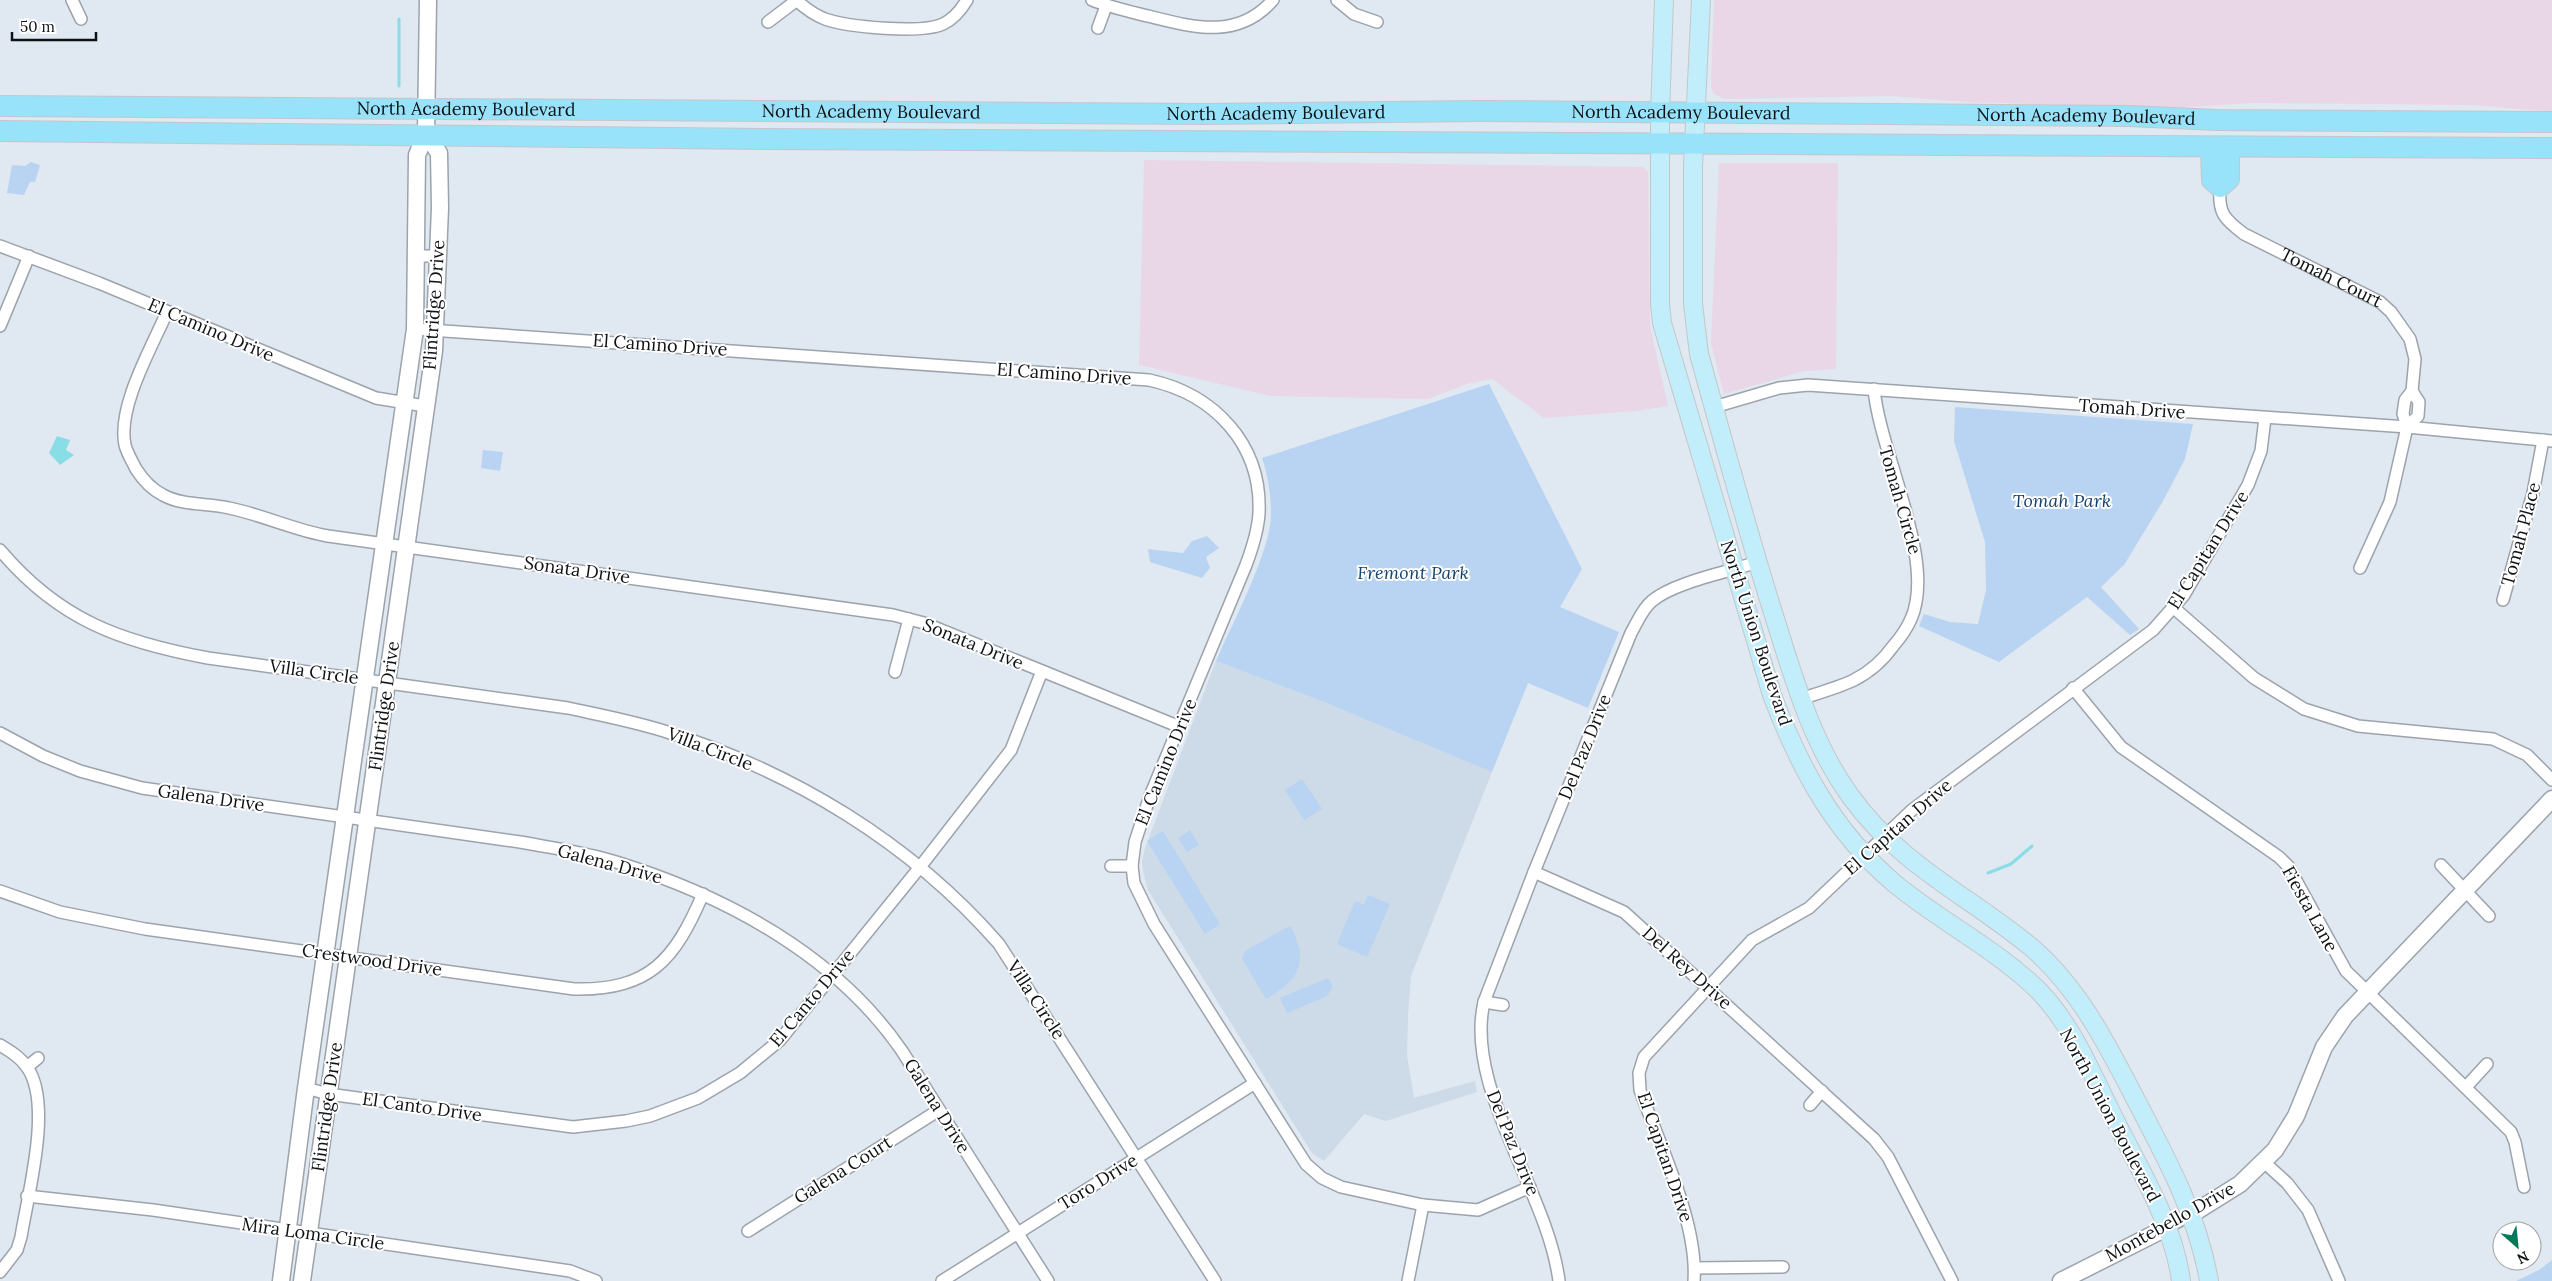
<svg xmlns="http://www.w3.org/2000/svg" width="2552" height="1281" font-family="Lora,serif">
  <rect width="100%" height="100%" fill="#e0e8f1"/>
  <g fill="#e9d7e7">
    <path d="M1714,0H2552V112L2474,105L2252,103L2174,108L1966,102L1891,96L1724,99L1713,93L1711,86Z"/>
    <path d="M1144,160L1643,167L1648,172L1650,326L1668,406L1636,411L1544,418L1492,379L1467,384L1428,399L1271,396L1139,365Z"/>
    <path d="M1719,163H1838L1836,369L1804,371L1724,394L1711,343Z"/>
  </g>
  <path fill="#cddae7" d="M1216,661L1319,700L1492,772L1411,976L1408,1015L1407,1056L1414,1098L1475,1081L1477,1092L1386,1121L1364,1114L1324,1161L1312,1153L1148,890L1143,871L1142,861L1145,848Z"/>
  <g fill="#b8d4f2">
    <path d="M31,162L40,165L35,182H30L24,195L7,193L12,165L25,166Z"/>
    <path d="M1489,384L1582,569L1560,607L1619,632L1588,708L1528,683L1492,772L1319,700L1216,661C1232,624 1271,551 1271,514C1271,495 1268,476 1262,458Z"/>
    <path d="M1955,407L2193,424L2185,459L2163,501L2124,565L2101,587L2139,629L2130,635L2087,597L1999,662L1919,626L1924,614L1950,622L1978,624L1986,590L1985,542L1954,441Z"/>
    <path d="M483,450L503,452L500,471L481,468Z"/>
    <path d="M1207,536L1219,548L1206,557L1210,568L1202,578L1150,562L1148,549L1183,553L1192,541Z"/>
    <path d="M1302,779L1322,809L1304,820L1285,790Z"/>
    <path d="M1190,830L1199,845L1187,852L1178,838Z"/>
    <path d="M1163,831L1220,924L1205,934L1147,841Z"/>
    <path d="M1368,895L1390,904L1367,957L1337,944L1355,901L1364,905Z"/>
    <path d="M1290,926C1310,962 1299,980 1266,999L1242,959L1245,951Z"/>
    <path d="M1328,978L1333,986L1327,996L1287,1013L1280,998Z"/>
    <path d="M2552,1260V1281H2516L2539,1270Z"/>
  </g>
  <path fill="#89dde7" d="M57,436L70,440L66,450L74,455L60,465L49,453Z"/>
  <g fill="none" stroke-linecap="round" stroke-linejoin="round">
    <g stroke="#89dde7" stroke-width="3">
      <path d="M399,19V86"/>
      <path d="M1988,873L2011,864L2032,846"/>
    </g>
    <defs>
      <g id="street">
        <path d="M72,0L81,19"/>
        <path d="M796,0C805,8 814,15 825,19C848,27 921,34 943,24C954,19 961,10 967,0"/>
        <path d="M1092,0C1112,8 1132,12 1152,17C1196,28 1239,39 1273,0"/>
        <path d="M1337,0L1354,14L1377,22"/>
        <path d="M768,22L797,0"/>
        <path d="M1098,28L1106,6"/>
        <path id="s1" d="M2220,187C2218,213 2224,219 2244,234L2380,302L2391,312L2410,339L2415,359L2412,391L2405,400L2403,414L2407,427"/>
        <path d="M0,246L99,283L376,398L425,406"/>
        <path d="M416,256H437"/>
        <path d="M167,312C152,347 117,407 125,445C127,453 132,461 136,469C143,480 151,489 163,495C183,506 208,503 229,508C263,515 294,530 328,536L893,615L924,623L1180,727"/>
        <path d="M0,326L29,256"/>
        <path d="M415,329L1149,380C1214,394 1262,444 1259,513C1258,531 1252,549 1246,565L1150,796L1135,842L1132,866L1134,883L1154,924L1306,1164L1322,1178L1341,1187L1423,1205L1478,1210L1530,1187"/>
        <path d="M1714,407L1779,388L1808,385L2407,427L2552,441"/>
        <path d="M0,550C59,620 121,642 208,658L568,708C600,715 632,721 664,731C792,771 910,842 999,944L1215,1281"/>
        <path d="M2360,568L2390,502L2407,427L2418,416L2419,402L2412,391"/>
        <path d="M2503,600L2533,493L2543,440"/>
        <path d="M2174,608L2254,678L2304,709L2358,726L2493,739L2527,755L2552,780"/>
        <path d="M895,672L909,619"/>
        <path d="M2073,688L2121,747L2279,857L2288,866L2346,971L2511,1132L2515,1142L2524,1187"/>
        <path d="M1800,699C1819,693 1837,688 1854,680C1870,672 1884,659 1894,645C1901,637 1907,628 1911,619C1937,561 1880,454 1874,389"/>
        <path d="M0,733L43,756L80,771L142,788L520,842C552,848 585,852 616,862C726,896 836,955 902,1051L1048,1281"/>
        <path d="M2441,865L2489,916"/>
        <path d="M1111,866H1132"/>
        <path d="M1534,872L1624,912L1874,1139L1888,1157L1952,1281"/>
        <path d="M0,891L60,912L145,929L574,989C650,991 675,959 703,894"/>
        <path d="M1484,1002L1503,1005"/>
        <path d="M0,1045C10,1051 20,1057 27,1067C53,1104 28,1193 21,1237L17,1250L0,1272"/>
        <path d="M27,1067L38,1058"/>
        <path d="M2466,1087L2487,1064"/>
        <path d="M306,1088L328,1094L573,1127L626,1121L650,1116L698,1098L740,1073L780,1040L920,867L1011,750L1042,671"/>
        <path d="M1810,1105L1822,1091"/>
        <path d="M2264,1162L2287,1183L2308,1210L2339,1281"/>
        <path d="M27,1196L153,1210L570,1271L596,1281"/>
        <path d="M2168,1227L2192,1214"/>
        <path d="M748,1231L939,1110"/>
        <path d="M1695,1268L1783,1267"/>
        <path d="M942,1281L1255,1083"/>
        <path d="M1408,1281L1423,1205"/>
        <path d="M1559,1281C1548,1192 1464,1089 1484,1002L1534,872L1631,633C1637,623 1642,609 1652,601C1674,582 1729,572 1757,562"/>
        <path d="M1694,1281C1698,1223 1660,1146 1640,1090L1639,1073L1644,1057L1752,940L1809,908L1912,810L2153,630L2184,595L2248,485L2261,451L2265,418"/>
      </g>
      <g id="secondary">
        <path d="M2192,1214L2240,1184L2275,1150L2296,1116L2324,1047L2345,1016L2552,799"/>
        <path d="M281,1281L306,1088L415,329L417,155L426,134L428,0"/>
        <path d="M302,1281L434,351L440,208L439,153L426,134"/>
        <path d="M2061,1281L2168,1227"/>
      </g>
      <g id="primary">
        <path d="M1664,0L1660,113V304L1662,323L1772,695C1800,768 1833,831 1894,883C1941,922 1995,948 2039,991C2073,1026 2092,1075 2114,1118C2140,1171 2173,1222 2181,1281"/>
        <path d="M1701,0L1693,166V304L1699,354C1724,444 1748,534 1776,622C1795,683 1813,745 1851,797C1901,866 1968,895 2031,947C2080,989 2109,1048 2138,1104C2168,1161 2198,1217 2209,1281"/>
      </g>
      <g id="highway">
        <path id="s2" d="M0,106L1206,114L1480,111L1882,114L2129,116L2217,120L2552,122"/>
        <path d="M0,131L763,139L2552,148"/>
        <path d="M2211,148L2212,180L2220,187L2229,179V148"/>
      </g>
    </defs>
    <use href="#street" stroke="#9ca3ab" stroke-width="14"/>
    <use href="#secondary" stroke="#9ca3ab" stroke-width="19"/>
    <use href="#primary" stroke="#c5c6c7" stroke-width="20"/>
    <use href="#highway" stroke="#c5c6c7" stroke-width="22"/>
    <use href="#street" stroke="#fff" stroke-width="11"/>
    <use href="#secondary" stroke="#fff" stroke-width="16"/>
    <use href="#primary" stroke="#c2eefc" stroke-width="18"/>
    <use href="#highway" stroke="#99e3fa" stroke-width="20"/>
  </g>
  <g text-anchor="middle" stroke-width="4" stroke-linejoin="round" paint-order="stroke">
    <g font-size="18" fill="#0f1215" stroke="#fff">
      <text dy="6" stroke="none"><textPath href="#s2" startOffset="466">North Academy Boulevard</textPath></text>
      <text dy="6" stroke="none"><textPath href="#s2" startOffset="871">North Academy Boulevard</textPath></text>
      <text dy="6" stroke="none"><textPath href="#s2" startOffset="1276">North Academy Boulevard</textPath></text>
      <text dy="6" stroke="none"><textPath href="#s2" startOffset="1681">North Academy Boulevard</textPath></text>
      <text dy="6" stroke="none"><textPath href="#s2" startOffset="2086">North Academy Boulevard</textPath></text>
      <text dy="6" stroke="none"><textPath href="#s1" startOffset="154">Tomah Court</textPath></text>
      <text transform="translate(434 305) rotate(-86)" y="6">Flintridge Drive</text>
      <text transform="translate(211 330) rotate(23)" y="6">El Camino Drive</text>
      <text transform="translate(660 345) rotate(4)" y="6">El Camino Drive</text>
      <text transform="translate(1064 374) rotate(4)" y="6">El Camino Drive</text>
      <text transform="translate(2132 409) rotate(4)" y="6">Tomah Drive</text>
      <text transform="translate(1900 500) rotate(74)" y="6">Tomah Circle</text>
      <text transform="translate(2521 534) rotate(-75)" y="6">Tomah Place</text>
      <text transform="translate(2208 550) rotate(-58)" y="6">El Capitan Drive</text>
      <text transform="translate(577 570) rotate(8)" y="6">Sonata Drive</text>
      <text transform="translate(1756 633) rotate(72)" y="6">North Union Boulevard</text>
      <text transform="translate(973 644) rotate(22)" y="6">Sonata Drive</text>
      <text transform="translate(314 672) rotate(8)" y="6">Villa Circle</text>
      <text transform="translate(384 706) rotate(-82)" y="6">Flintridge Drive</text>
      <text transform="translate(1585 747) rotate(-68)" y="6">Del Paz Drive</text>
      <text transform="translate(710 749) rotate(21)" y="6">Villa Circle</text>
      <text transform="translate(1166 762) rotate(-68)" y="6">El Camino Drive</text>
      <text transform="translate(211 798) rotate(8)" y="6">Galena Drive</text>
      <text transform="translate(1898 827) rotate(-41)" y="6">El Capitan Drive</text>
      <text transform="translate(610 864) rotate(15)" y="6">Galena Drive</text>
      <text transform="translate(2310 909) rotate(61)" y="6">Fiesta Lane</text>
      <text transform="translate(372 960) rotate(8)" y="6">Crestwood Drive</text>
      <text transform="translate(1687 968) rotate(42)" y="6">Del Rey Drive</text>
      <text transform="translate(812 998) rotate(-50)" y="6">El Canto Drive</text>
      <text transform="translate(1036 1000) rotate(57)" y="6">Villa Circle</text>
      <text transform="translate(937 1106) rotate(58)" y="6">Galena Drive</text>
      <text transform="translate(327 1107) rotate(-82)" y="6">Flintridge Drive</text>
      <text transform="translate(422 1107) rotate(8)" y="6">El Canto Drive</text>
      <text transform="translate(2110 1115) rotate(62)" y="6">North Union Boulevard</text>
      <text transform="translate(1513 1143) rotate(68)" y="6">Del Paz Drive</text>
      <text transform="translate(1665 1157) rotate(71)" y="6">El Capitan Drive</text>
      <text transform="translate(843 1170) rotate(-32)" y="6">Galena Court</text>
      <text transform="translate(1098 1182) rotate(-32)" y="6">Toro Drive</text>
      <text transform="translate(2170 1222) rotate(-29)" y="6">Montebello Drive</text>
      <text transform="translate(313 1234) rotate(8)" y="6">Mira Loma Circle</text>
    </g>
    <g font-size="18" font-style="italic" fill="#15426e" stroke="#fff">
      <text x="2062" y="507">Tomah Park</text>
      <text x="1413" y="579">Fremont Park</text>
    </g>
  </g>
  <g transform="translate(2517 1246) rotate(153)"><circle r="24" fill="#ffffff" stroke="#9fa0a1"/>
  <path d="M0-4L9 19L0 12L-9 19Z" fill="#007a58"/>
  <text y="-8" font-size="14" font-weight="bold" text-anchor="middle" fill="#0f1215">N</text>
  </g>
  <path d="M12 32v8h84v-8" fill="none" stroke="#0f1215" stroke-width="2.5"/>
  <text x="20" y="32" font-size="15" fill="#0f1215" stroke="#ffffff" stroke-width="4" paint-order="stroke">50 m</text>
</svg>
